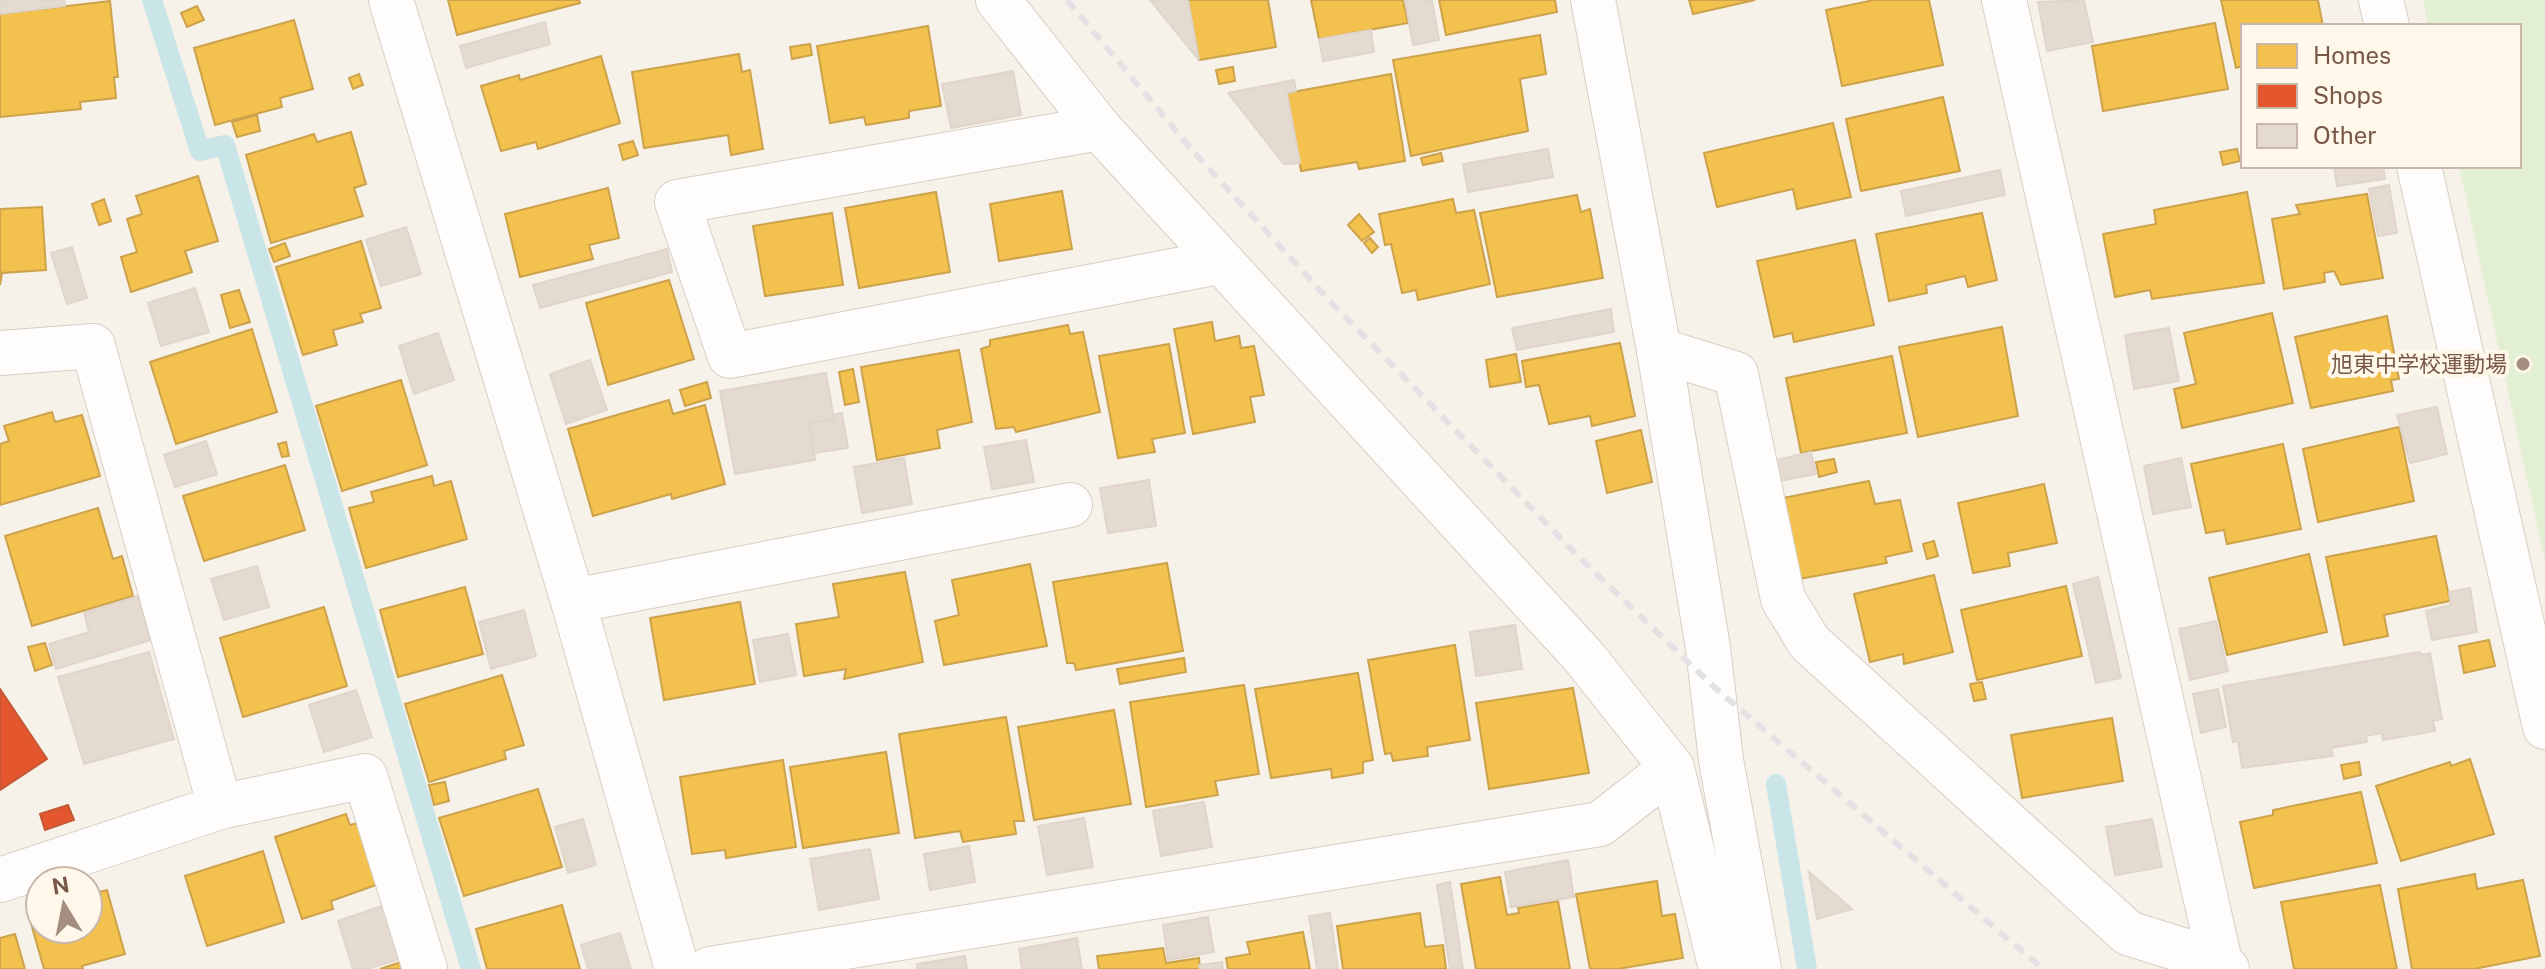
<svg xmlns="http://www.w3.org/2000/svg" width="2545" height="969" font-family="'Public Sans','Noto Sans JP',sans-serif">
  <rect width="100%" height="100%" fill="#f7f2e9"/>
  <path fill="#e3efd2" d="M2423,0H2545V562L2459,166H2519V26H2428Z"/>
  <g fill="#f2c14e" stroke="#cda24c" stroke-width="2">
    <path d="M448,0H579L580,3L457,35Z"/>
    <path d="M1188,0H1268L1276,47L1199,60Z"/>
    <path d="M1311,0H1403L1408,23L1319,39Z"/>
    <path d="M1439,0H1555L1557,12L1446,35Z"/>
    <path d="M1689,0H1755L1693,14Z"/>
    <path d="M1874,0H1929L1943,65L1842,86L1826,10Z"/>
    <path d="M2221,0H2318L2323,26H2243V66L2236,68Z"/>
    <path d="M110,1L118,77H114L116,98L80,102L81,109L0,117V14Z"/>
    <path d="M197,6L204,20L187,27L181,13Z"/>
    <path d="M294,20L313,89L280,98L282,107L215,125L194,48Z"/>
    <path d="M2215,23L2228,89L2103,111L2092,46Z"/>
    <path d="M928,26L941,106L909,111V118L866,125L864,117L830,123L817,46Z"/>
    <path d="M1540,35L1546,74L1520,79L1528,131L1411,156L1393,60Z"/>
    <path d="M810,44L812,55L792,59L790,47Z"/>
    <path d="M739,54L742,72L750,70L763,149L731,155L728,135L644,148L632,72Z"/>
    <path d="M601,56L620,123L538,149L536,142L501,151L481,86L519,75L520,80Z"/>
    <path d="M1233,67L1235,81L1219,84L1216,70Z"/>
    <path d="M359,74L363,85L353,89L349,78Z"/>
    <path d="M1391,74L1405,161L1359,169L1357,162L1301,171L1287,93Z"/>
    <path d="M1943,97L1960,171L1861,191L1846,119Z"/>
    <path d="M257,115L260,131L237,137L232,122Z"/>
    <path d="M1833,123L1851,197L1797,209L1793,189L1717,207L1704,153Z"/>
    <path d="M351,132L366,184L354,188L363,216L271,243L246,155L314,134L317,142Z"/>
    <path d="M633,141L638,155L623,160L619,145Z"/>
    <path d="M2237,149L2240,161L2223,165L2220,152Z"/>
    <path d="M1441,153L1443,161L1423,165L1421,158Z"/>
    <path d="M198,176L218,241L185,251L192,272L131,292L121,257L137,252L127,219L142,214L136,196Z"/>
    <path d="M608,188L619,238L589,245L593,259L520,277L505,214Z"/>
    <path d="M1062,191L1072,249L999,261L990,204Z"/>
    <path d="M936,192L950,272L859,288L845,208Z"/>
    <path d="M2247,192L2264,283L2152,299L2150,290L2115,297L2103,234L2156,224L2154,210Z"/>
    <path d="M2367,194L2383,278L2341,285L2334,271L2324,273L2325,282L2284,289L2272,219L2300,214L2296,205Z"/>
    <path d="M1577,195L1581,212L1590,209L1603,278L1497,297L1480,213Z"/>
    <path d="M104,199L111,221L99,225L92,204Z"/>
    <path d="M1453,199L1456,213L1474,210L1490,284L1418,300L1416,290L1402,293L1391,244L1385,245L1379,214Z"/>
    <path d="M42,207L46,270L2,273L0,285V209Z"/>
    <path d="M832,213L843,285L765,296L753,226Z"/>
    <path d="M1982,213L1997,280L1968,287L1965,276L1926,285L1927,293L1889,301L1876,234Z"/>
    <path d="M1359,214L1374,232L1362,241L1348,225Z"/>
    <path d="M1370,238L1378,247L1372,253L1364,243Z"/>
    <path d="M1855,240L1874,325L1794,342L1792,333L1774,337L1757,261Z"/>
    <path d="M361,241L381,308L360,314L363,322L333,330L337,345L303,355L276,267Z"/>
    <path d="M285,243L290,256L274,262L269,249Z"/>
    <path d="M669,280L694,359L608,385L586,303Z"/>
    <path d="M239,290L250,322L230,328L221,295Z"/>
    <path d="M2272,313L2293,403L2182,428L2174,389L2196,384L2184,333Z"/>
    <path d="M2387,316L2399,379L2391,380L2393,391L2311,408L2295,337Z"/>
    <path d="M1212,322L1215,341L1239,336L1241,348L1254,346L1264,395L1250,397L1255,422L1193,434L1174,329Z"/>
    <path d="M1068,325L1070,334L1083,332L1100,412L1016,432L1014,427L996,429L981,349L990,346V340Z"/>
    <path d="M2002,327L2018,416L1918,437L1899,347Z"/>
    <path d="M252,329L277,412L176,444L150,362Z"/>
    <path d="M1620,343L1635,416L1592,426L1590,416L1549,424L1539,385L1526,387L1522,361Z"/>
    <path d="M1169,344L1185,433L1152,439L1155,452L1118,458L1099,356Z"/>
    <path d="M959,350L972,422L937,430L940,448L877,460L861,367Z"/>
    <path d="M1516,354L1521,382L1490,387L1486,360Z"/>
    <path d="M1892,356L1907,433L1801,453L1786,378Z"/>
    <path d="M853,369L859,402L845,405L839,372Z"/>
    <path d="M401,380L427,465L342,491L316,406Z"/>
    <path d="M707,382L711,398L685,406L680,390Z"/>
    <path d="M669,400L673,414L705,405L725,484L672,499L671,494L593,516L568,429Z"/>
    <path d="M52,412L55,422L82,415L100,476L0,505V444L9,441L4,426Z"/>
    <path d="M2399,427L2414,501L2318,522L2303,449Z"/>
    <path d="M1641,430L1652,482L1607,493L1596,441Z"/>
    <path d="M286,442L289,456L282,457L278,444Z"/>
    <path d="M2283,444L2301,529L2227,544L2224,530L2206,533L2191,464Z"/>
    <path d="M1834,459L1837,472L1819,477L1816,462Z"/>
    <path d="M285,465L305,530L204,561L183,496Z"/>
    <path d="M432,476L434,486L451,481L467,539L366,568L349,508L374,502L371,492Z"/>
    <path d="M1869,481L1875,504L1900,500L1912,551L1885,557L1887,563L1793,580L1778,499Z"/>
    <path d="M2044,484L2057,543L2008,553L2010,566L1973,573L1958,503Z"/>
    <path d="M98,508L113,559L122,556L133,596L32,626L5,536Z"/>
    <path d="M2436,536L2450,601L2384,615L2388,636L2344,645L2326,557Z"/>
    <path d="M1934,541L1938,556L1927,559L1923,544Z"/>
    <path d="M2309,554L2327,632L2227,655L2209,578Z"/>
    <path d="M1167,563L1183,651L1076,670L1074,663H1067L1053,582Z"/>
    <path d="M1030,564L1047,646L944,665L935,621L959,615L952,580Z"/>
    <path d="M905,572L923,662L844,679L846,669L804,676L796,624L839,617L833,584Z"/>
    <path d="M1934,575L1953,652L1904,664L1903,654L1870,662L1854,594Z"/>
    <path d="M2066,586L2082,656L1977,680L1961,610Z"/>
    <path d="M465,587L483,654L398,677L380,610Z"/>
    <path d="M740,602L755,684L664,700L650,618Z"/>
    <path d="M324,607L347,686L243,717L220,638Z"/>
    <path d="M2489,640L2495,666L2464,673L2459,646Z"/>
    <path d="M45,643L52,665L35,671L28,647Z"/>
    <path d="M1455,645L1470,740L1427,747L1428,756L1393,761L1391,753L1385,754L1368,660Z"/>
    <path d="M1184,658L1186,672L1120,684L1117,669Z"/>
    <path d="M1358,673L1373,760L1363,762V773L1332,778L1331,769L1271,778L1255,689Z"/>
    <path d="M502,675L524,745L504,751L506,759L429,782L405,704Z"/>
    <path d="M1982,682L1986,699L1974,701L1970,684Z"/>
    <path d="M1244,685L1259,774L1215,781L1218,795L1146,807L1130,702Z"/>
    <path d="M1573,688L1589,773L1489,789L1476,703Z"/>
    <path d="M1114,710L1131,804L1034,820L1018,727Z"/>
    <path d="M1006,717L1024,821H1014L1016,834L963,842L960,831L915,838L899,734Z"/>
    <path d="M2112,718L2123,781L2022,798L2011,735Z"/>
    <path d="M886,752L899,833L803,848L790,767Z"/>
    <path d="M2470,759L2494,834L2401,861L2376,786L2450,762L2451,766Z"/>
    <path d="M783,760L796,847L726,858L725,850L692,854L680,777Z"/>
    <path d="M2359,762L2361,775L2344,779L2341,765Z"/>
    <path d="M445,782L449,801L434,805L429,785Z"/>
    <path d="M538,789L562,867L464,896L439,818Z"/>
    <path d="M2361,792L2377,863L2254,888L2240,822L2273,815V810Z"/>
    <path d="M346,814L350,825L362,822L382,883L331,901L333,909L302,919L275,837Z"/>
    <path d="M263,851L284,922L207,946L185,876Z"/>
    <path d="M2475,874L2477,889L2523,880L2540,956L2474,969H2412L2398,889Z"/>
    <path d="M1500,877L1507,915L1519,913L1518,908L1558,901L1570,969H1476L1461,884Z"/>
    <path d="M1657,881L1662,916L1675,914L1683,958L1618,969H1590L1576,894Z"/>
    <path d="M2380,885L2397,969H2294L2281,902Z"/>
    <path d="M107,890L125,954L82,966L83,969H44L28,913L40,910V929H88V895Z"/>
    <path d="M562,905L580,969H487L476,929Z"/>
    <path d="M1420,913L1425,947L1443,945L1446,969H1343L1337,926Z"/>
    <path d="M1303,932L1310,969H1228L1226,958L1250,954L1247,942Z"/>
    <path d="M15,934L25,969H0V938Z"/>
    <path d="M1163,948L1166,963L1199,958L1200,969H1099L1097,956Z"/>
    <path d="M404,961L407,969H380Z"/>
  </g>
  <g fill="#e4572e" stroke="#c35736" stroke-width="2">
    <path d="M0,689L47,759L0,790Z"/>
    <path d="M68,805L74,820L45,830L40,814Z"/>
  </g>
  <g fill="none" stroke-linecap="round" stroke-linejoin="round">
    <g stroke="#cae5e8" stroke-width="20">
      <path d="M152,0L200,151L225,145L471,969"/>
      <path d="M1776,784L1807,969"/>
    </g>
  </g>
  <g fill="#e4dad0" stroke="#e0d5cb" stroke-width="2">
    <path d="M0,0H64L65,6L0,14Z"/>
    <path d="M1150,0H1188L1199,60Z"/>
    <path d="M1405,0H1432L1439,40L1413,45Z"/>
    <path d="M2084,0L2093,42L2047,51L2038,2Z"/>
    <path d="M545,22L550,44L466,68L460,46Z"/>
    <path d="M1371,30L1374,52L1323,61L1319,39Z"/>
    <path d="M1013,71L1021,115L951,128L942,84Z"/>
    <path d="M1294,80L1296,91L1287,93L1300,163L1284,164L1228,93Z"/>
    <path d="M1548,149L1553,177L1468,192L1463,164Z"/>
    <path d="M2334,166H2383L2385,179L2337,186Z"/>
    <path d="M2000,170L2005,195L1906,216L1901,191Z"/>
    <path d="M2389,185L2397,233L2378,236L2369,189Z"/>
    <path d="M406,227L421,274L381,286L366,240Z"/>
    <path d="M72,247L87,298L67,304L51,253Z"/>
    <path d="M667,249L672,272L540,308L533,285Z"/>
    <path d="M195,288L209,332L161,346L148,303Z"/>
    <path d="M1611,309L1614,332L1517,350L1512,328Z"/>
    <path d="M2169,328L2179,381L2134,389L2125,335Z"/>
    <path d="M438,333L454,380L414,394L399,346Z"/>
    <path d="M590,360L607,410L566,424L550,374Z"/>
    <path d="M826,373L834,419L809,423L815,460L735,474L720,391Z"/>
    <path d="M2437,407L2447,454L2410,463L2397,415Z"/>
    <path d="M842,413L848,448L814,453L809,423L834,419L833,415Z"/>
    <path d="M1026,440L1034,482L992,489L984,447Z"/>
    <path d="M206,441L217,474L175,487L164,455Z"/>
    <path d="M1811,452L1816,474L1775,482L1771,461Z"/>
    <path d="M904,458L912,504L862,513L854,467Z"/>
    <path d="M2181,458L2191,507L2153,514L2144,466Z"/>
    <path d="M1149,480L1156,526L1108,533L1100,488Z"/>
    <path d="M257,566L269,607L224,620L211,579Z"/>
    <path d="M2098,577L2121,678L2096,683L2073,584Z"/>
    <path d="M2470,588L2477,632L2432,640L2426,611L2451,605L2449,592Z"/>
    <path d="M138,596L151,640L56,669L49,644L89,632L84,613Z"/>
    <path d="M524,610L536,656L491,669L479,622Z"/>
    <path d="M2216,621L2228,671L2190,680L2179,629Z"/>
    <path d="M1515,625L1522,669L1476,676L1470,632Z"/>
    <path d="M788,634L796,675L760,682L753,640Z"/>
    <path d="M149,652L174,739L84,764L58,677Z"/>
    <path d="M2420,652L2421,655L2430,653L2442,719L2433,721L2435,731L2383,740L2382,733L2366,736L2367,742L2331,748L2333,756L2242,768L2238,741L2233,742L2223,686Z"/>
    <path d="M2218,689L2226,727L2201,733L2193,694Z"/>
    <path d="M356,690L372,737L324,752L309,705Z"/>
    <path d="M1204,802L1212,847L1161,856L1153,811Z"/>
    <path d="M1084,818L1093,867L1047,875L1038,826Z"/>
    <path d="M583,819L596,865L568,873L555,827Z"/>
    <path d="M2152,819L2162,867L2115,875L2106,827Z"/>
    <path d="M969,846L975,882L930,890L924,854Z"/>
    <path d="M870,849L879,899L819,910L810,859Z"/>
    <path d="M1568,860L1574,897L1511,907L1505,872Z"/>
    <path d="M1809,872L1852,909L1817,919Z"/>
    <path d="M1450,882L1463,969H1450L1437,885Z"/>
    <path d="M391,903L409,956L367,969H353L338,921Z"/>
    <path d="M1330,913L1338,969H1317L1309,916Z"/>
    <path d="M1208,917L1214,952L1168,960L1163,925Z"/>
    <path d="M620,933L631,969H588L581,945Z"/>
    <path d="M1077,938L1082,969H1022L1019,949Z"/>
    <path d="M965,956L967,969H917V964Z"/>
    <path d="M1222,962L1223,969H1200L1199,965Z"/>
  </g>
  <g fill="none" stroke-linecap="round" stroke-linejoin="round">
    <defs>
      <g id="street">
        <path d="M391,0L573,601L677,969"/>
        <path d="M998,0L1099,128L1584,657L1672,768L1721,969"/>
        <path d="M1593,0L1659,350L1708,648L1721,760L1759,969"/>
        <path d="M2004,0L2220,962"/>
        <path d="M2381,0L2387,26"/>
        <path d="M1099,128L677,202L730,356L1219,262"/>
        <path d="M2419,166L2545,727"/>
        <path d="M1659,350L1736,374L1783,599L1809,642L2128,933L2220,962L2227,969"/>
        <path d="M0,353L93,346L220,807L0,880"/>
        <path d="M573,601L1070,505"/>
        <path d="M220,807L365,776L425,969"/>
        <path d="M710,969L1600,824L1672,768"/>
      </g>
    </defs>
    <use href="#street" stroke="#d6cec6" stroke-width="46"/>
    <use href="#street" stroke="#fefdfc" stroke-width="44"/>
    <path stroke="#e4e1e5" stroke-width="6" stroke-dasharray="12 8" stroke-linecap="butt" d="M1067,0L1192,150L1329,300L1578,556L1713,686L2043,969"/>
  </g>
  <circle fill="#a48e80" stroke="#fff7ea" stroke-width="3" cx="2523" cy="364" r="8"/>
  <g text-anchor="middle" stroke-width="8" stroke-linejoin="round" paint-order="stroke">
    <g font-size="22" fill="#775847" stroke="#fff7ea" text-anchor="end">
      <text x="2507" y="372">旭東中学校運動場</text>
    </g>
  </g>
  <rect x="2241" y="24" width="280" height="144" fill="#fff7ea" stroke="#c9b7a9" stroke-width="2"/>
  <rect x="2257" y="44" width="40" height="24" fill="#f2c14e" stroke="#c9b7a9" stroke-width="2"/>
  <text x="2313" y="64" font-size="24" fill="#775847">Homes</text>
  <rect x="2257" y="84" width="40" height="24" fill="#e4572e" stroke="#c9b7a9" stroke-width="2"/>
  <text x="2313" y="104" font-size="24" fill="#775847">Shops</text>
  <rect x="2257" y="124" width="40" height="24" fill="#e4dad0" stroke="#c9b7a9" stroke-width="2"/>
  <text x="2313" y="144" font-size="24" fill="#775847">Other</text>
  <g transform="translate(64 905) rotate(350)"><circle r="38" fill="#fff7ea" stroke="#c9b7a9" stroke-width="2"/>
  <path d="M0-6L14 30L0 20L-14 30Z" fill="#a48e80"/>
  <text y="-12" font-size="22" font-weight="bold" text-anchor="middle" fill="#775847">N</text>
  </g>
</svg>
